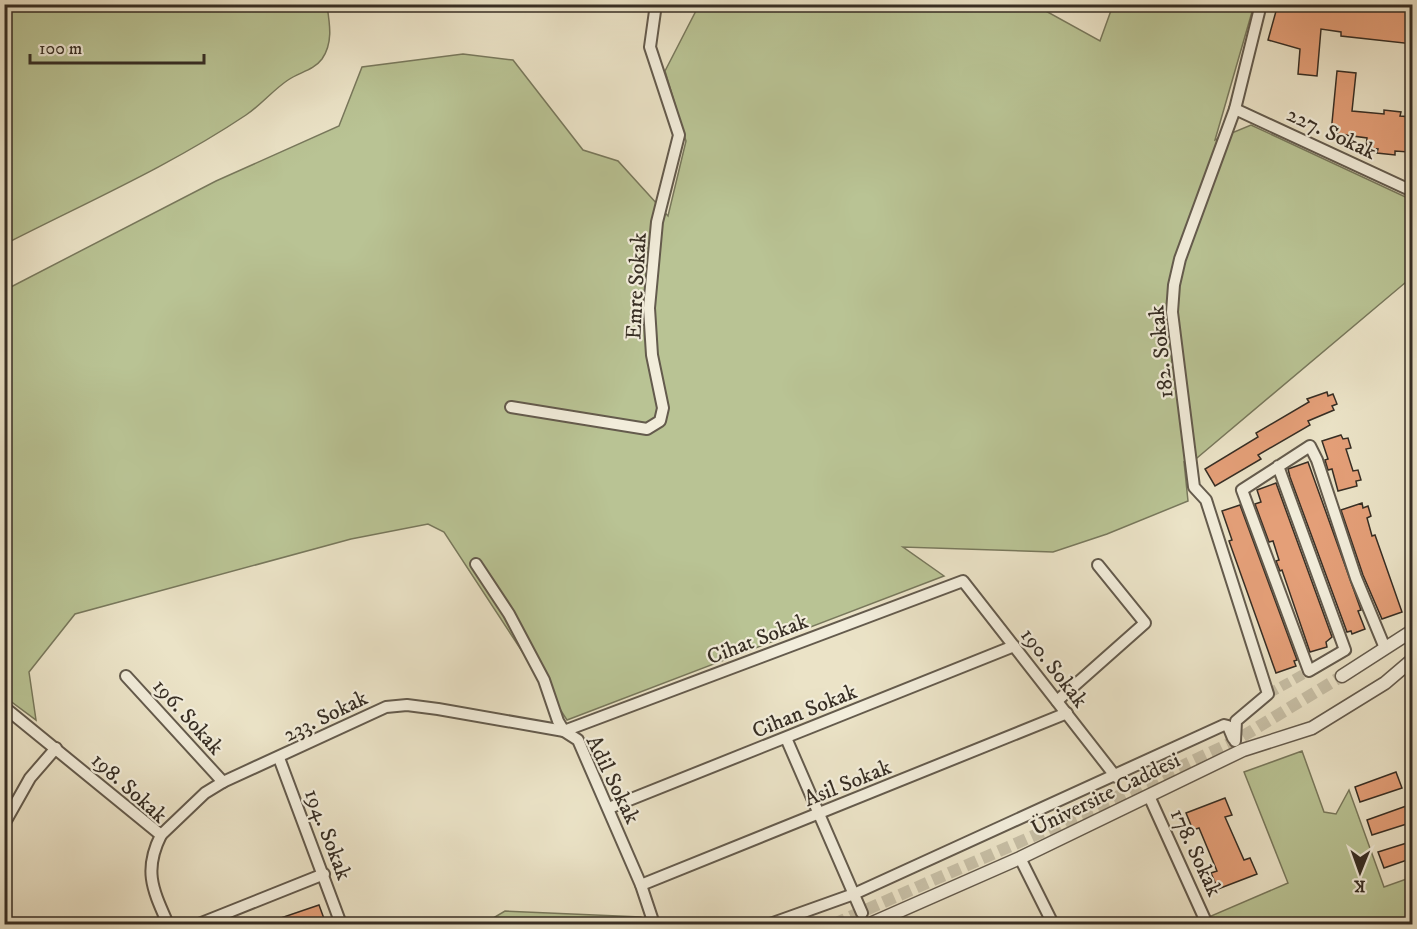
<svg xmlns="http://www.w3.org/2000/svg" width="1417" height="929" font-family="'IM FELL DW Pica',serif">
  <rect width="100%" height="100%" fill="#ebe3c7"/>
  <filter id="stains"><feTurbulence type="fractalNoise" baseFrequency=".00333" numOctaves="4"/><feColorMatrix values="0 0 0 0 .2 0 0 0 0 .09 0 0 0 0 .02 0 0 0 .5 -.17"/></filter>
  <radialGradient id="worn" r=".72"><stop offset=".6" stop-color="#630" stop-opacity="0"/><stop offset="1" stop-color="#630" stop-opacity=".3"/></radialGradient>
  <g fill="#b9c394" stroke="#78785c" stroke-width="1.5">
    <path d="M57,5L90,9L112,4L329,5L327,6C330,25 333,43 322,59C313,71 299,72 288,80C273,90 261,105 246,115C170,166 85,203 5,244V5Z"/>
    <path d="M699,5H1035L1100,41L1113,5H1254L1215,140L1251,125L1412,200V277L1191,463L1184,462L1188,501L1107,534L1053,552L903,547L944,576L567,720L444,532L428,524L351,539L75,614L29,672L36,720L5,697V290L216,181L339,126L362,67L463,54L513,60L583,150L618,161L668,216L686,141L665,71Z"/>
    <path d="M1302,751L1324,812L1336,814L1349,790L1384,887L1412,877V924H1216L1211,916L1288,883L1244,772Z"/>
    <path d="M505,911L641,917L645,924H483Z"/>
  </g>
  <g fill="#e49f78" stroke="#372e24" stroke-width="1.5">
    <path d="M1278,4H1379L1413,8V44L1341,36V32L1321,29L1317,76L1298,74L1300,49L1268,40Z"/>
    <path d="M1337,71L1356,73L1352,111L1384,114V110L1401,112L1400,116L1412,117L1413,144H1410L1409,152L1395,151V155L1377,153L1378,149L1366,148L1367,138L1331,133Z"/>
    <path d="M1327,392L1328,396L1333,394L1337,404L1332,406L1334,410L1308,421L1310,425L1258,455L1261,459L1215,486L1205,469L1258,437L1256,433L1309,402L1307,399Z"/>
    <path d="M1341,435L1343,439L1348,438L1351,448L1346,449L1353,471L1358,470L1361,480L1356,481L1357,486L1338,491L1332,469L1328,470L1325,460L1328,459L1322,441Z"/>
    <path d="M1308,462L1361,610L1358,611L1365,629L1352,634L1351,631L1347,632L1290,477L1288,469Z"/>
    <path d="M1276,483L1332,637L1326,642L1327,647L1310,652L1282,570L1280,571L1276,561L1279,560L1273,541L1269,542L1255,504L1261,502L1257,490Z"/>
    <path d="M1362,503L1363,508L1368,506L1371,516L1367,518L1372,536L1375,535L1402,612L1382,619L1363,575L1341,510Z"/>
    <path d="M1240,505L1297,660L1294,661L1296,666L1276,673L1229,541L1232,540L1222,511Z"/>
    <path d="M1396,772L1402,788L1360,802L1355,787Z"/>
    <path d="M1225,798L1232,815L1225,817L1244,860L1250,858L1257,874L1218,889L1211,873L1217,871L1199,828L1193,830L1186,813Z"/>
    <path d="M1409,805L1413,822L1372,835L1367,820Z"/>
    <path d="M1413,841V858L1384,868L1378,852Z"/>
    <path d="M319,905L326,924H266V923Z"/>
  </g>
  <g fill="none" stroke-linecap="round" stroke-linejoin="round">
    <path stroke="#c7bfa6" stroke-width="10" stroke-dasharray="10 5" stroke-linecap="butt" d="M1268,694L1309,671"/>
    <path stroke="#c7bfa6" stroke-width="12" stroke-dasharray="12 6" stroke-linecap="butt" d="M834,924L1049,829L1235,741L1342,676"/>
    <defs>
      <g id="minor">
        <path d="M1235,109L1412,191"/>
        <path d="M511,407L647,429L660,421L663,408L652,355L649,308L657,222L679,135L650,47L656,4"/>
        <path d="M1278,466L1345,650L1309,671L1242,490L1310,446L1317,460L1356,578L1385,648"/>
        <path d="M476,564L509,614L544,680L558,721L564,731L578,740L641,885L654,924"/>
        <path d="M126,676L223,782"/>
        <path d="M1057,701L1145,623L1098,565"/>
        <path d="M4,707L161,835C143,871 153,890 168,924"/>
        <path d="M786,738L862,913"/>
        <path d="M1235,741L1236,721L1268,694L1206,500L1194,487L1172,312L1174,285L1180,259L1235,109L1261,4"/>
        <path d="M279,758L341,924"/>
        <path d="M1149,796L1207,924"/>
        <path d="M609,808L1014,646"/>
        <path d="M4,824L30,778L56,748"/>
        <path d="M161,835L205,793L223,782L386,707L407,705L438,709L564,731L963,581L1116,777"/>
        <path d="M1020,858L1053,924"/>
        <path d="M641,885L1067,713"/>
        <path d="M199,924L324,874"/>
        <path d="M770,924L854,894L1224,725L1228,726L1233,738"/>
      </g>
      <g id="tertiary">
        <path d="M1342,676L1412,631"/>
        <path d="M870,924L1020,858L1243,750L1312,728L1385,683L1412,660"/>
      </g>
    </defs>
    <use href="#minor" stroke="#645b4d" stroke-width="14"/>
    <use href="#tertiary" stroke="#645b4d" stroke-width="15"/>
    <use href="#minor" stroke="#f2eddb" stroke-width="10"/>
    <use href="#tertiary" stroke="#f2eddb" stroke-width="12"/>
  </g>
  <g text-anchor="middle" stroke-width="4.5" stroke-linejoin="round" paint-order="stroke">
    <g font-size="22" fill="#372e24" stroke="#f2eddb">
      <text transform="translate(1332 132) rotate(25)" y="8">227. Sokak</text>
      <text transform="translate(635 286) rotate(-87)" y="8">Emre Sokak</text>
      <text transform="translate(1160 352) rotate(-96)" y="8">182. Sokak</text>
      <text transform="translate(757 638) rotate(-21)" y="8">Cihat Sokak</text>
      <text transform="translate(1055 667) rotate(52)" y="8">190. Sokak</text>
      <text transform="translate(804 710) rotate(-22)" y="8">Cihan Sokak</text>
      <text transform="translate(325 715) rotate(-26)" y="8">233. Sokak</text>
      <text transform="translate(189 716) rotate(48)" y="8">196. Sokak</text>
      <text transform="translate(614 779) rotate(64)" y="8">Adil Sokak</text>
      <text transform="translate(847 782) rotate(-22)" y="8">Asil Sokak</text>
      <text transform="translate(130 787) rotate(42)" y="8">198. Sokak</text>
      <text transform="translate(1105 793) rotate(-26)" y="8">Üniversite Caddesi</text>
      <text transform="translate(329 834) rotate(69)" y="8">194. Sokak</text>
      <text transform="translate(1197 852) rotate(65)" y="8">178. Sokak</text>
    </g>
  </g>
  <rect width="1417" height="929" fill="none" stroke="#ebe3c7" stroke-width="24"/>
  <rect x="6" y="6" width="1405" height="917" fill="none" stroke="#372e24" stroke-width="3"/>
  <rect x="12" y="12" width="1393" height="905" fill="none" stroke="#372e24" stroke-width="1.5"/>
  <g transform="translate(1360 872) rotate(181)" stroke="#f2eddb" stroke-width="4.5" paint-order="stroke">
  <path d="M0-4.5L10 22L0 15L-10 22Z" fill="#372e24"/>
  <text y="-9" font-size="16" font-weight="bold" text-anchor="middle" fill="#372e24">K</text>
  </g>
  <path d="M30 54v9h174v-9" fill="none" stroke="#372e24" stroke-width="3"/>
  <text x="39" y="54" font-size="18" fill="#372e24" stroke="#f2eddb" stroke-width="4.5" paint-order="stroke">100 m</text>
  <rect width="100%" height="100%" filter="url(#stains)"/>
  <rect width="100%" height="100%" fill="url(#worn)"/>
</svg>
